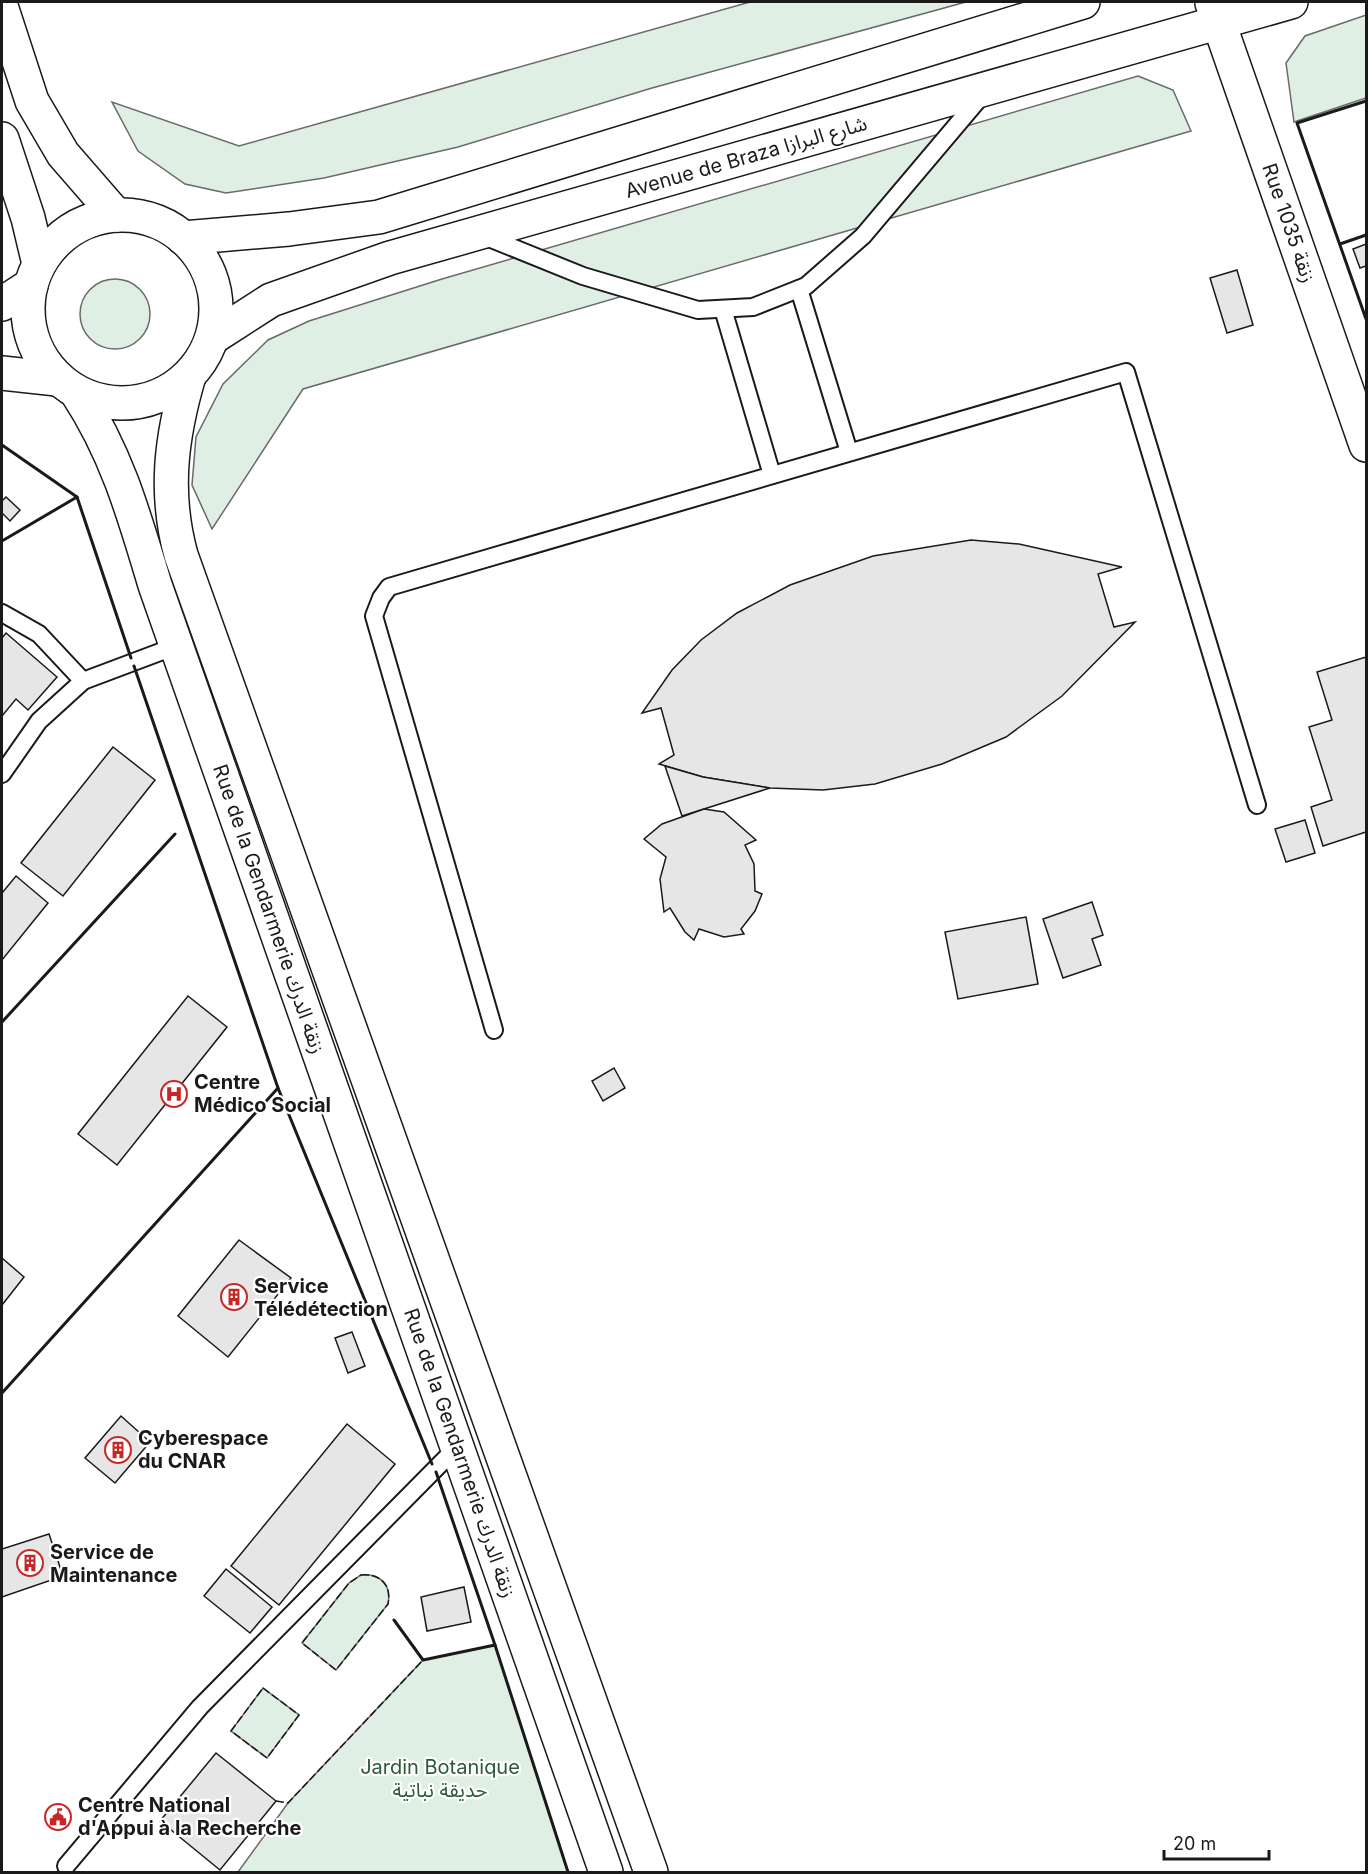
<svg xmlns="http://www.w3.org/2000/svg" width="1368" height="1874" font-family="Inter,'Noto Sans Arabic',sans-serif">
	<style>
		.green { fill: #e0efe3; stroke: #6a6a6a; stroke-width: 1.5 }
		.building { fill: #e6e6e6; stroke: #1a1a1a; stroke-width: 1.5 }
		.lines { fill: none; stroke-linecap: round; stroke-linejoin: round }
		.service-casing { stroke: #1a1a1a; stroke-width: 20 }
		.secondary-casing { stroke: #1a1a1a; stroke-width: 36 }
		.primary-casing { stroke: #1a1a1a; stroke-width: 36 }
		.service { stroke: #fff; stroke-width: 16 }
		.secondary { stroke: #fff; stroke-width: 33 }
		.primary { stroke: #fff; stroke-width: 33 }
		.fence { stroke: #1a1a1a; stroke-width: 1.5; stroke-dasharray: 8 3; stroke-linecap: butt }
		.wall { stroke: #1a1a1a; stroke-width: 3 }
		.labels { text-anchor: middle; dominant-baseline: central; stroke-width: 4.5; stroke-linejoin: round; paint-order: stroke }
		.street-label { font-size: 20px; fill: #1a1a1a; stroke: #fff }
		.poi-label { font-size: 20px; font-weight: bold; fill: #1a1a1a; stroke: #fff; text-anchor: start }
		.park-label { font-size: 20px; fill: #2b5a34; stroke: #fff }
	</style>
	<rect width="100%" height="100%" fill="#fff"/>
	<!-- green -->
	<g class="green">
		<path d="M 750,2 L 966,2 L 652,88 L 458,147 L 324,178 L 226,193 L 185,184 L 138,151 L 112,102 L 239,146 Z"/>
		<path d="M 1366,15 L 1366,98 L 1294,122 L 1286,63 L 1305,36 Z"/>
		<path d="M 1138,76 L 1173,90 L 1191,131 L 303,389 L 212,529 L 192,485 L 196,437 L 223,384 L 268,340 L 309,321 L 442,279 Z"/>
		<circle cx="115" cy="314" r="35"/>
		<path d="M 361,1575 C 380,1573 392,1585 388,1604 L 336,1670 L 302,1643 L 349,1583 Z"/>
		<path d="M 495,1645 L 568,1872 L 238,1872 L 288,1803 L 423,1660 Z"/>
		<path d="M 263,1688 L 299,1715 L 267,1758 L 231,1731 Z"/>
	</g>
	<!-- building -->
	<g class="building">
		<path d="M 1366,244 L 1366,266 L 1360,268 L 1353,249 Z"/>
		<path d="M 1237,270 L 1253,325 L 1227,333 L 1210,278 Z"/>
		<path d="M 6,497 L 20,510 L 10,521 L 2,513 L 2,501 Z"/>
		<path d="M 971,540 L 1019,544 L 1122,567 L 1098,574 L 1114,627 L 1135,622 L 1062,696 L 1006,737 L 942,764 L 875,784 L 823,790 L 770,788 L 703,777 L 659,764 L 674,755 L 661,708 L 642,713 L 672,670 L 701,640 L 737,613 L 790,585 L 873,556 Z"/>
		<path d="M 6,633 L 57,677 L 28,710 L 16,699 L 2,716 L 2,638 Z"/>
		<path d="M 1366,657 L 1366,832 L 1323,846 L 1311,807 L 1332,800 L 1309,727 L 1332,720 L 1317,672 Z"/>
		<path d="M 113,747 L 155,780 L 63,896 L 21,863 Z"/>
		<path d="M 665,766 L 703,777 L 770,788 L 682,816 Z"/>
		<path d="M 704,809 L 724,812 L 756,840 L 745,845 L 754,864 L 755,891 L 762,894 L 755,911 L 741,929 L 744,934 L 724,937 L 699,929 L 694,940 L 685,932 L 670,908 L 664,912 L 660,879 L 666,857 L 644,839 L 662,824 Z"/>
		<path d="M 1305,820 L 1315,853 L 1286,862 L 1275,829 Z"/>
		<path d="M 16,876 L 48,903 L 2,960 L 2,893 Z"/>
		<path d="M 1092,902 L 1103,935 L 1092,939 L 1101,965 L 1063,978 L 1043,919 Z"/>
		<path d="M 1026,917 L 1038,984 L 958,999 L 945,932 Z"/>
		<path d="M 188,996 L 227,1027 L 117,1165 L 78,1134 Z"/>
		<path d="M 614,1068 L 625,1088 L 603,1101 L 592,1081 Z"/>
		<path d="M 239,1240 L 291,1278 L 228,1357 L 178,1316 Z"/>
		<path d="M 2,1258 L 24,1277 L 2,1305 Z"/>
		<path d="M 352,1332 L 365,1366 L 348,1373 L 335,1338 Z"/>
		<path d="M 121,1416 L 150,1442 L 115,1483 L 85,1458 Z"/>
		<path d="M 347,1424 L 395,1464 L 279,1605 L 231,1566 Z"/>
		<path d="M 49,1534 L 63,1576 L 2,1597 L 2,1549 Z"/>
		<path d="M 226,1569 L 272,1607 L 250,1633 L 204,1596 Z"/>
		<path d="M 464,1587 L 471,1622 L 427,1631 L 421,1597 Z"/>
		<path d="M 216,1753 L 276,1801 L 220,1870 L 160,1821 Z"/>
	</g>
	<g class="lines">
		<defs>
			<g id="service">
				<path d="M 484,236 L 583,276 L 698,310 L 753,307 L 806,286 L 863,236 L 983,94"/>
				<path d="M 799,289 L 849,452"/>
				<path d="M 723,309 L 772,475"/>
				<path d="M 2,613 L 39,634 L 83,681"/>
				<path d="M 2,774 L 39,721 L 83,681 L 176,646"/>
				<path d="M 494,1030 L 374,616 L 381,598 L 389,587 L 1126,372 L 1257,805"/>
				<path d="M 66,1866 L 200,1707 L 458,1446"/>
			</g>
			<g id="secondary">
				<path d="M 1212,3 L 1366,445"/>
				<path d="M 183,238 L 289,229 L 379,217 L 1083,2"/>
				<path d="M 2,304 L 31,285"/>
				<path d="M 212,338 L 271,300 L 390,258 L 1291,2"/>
				<path d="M 2,373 L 57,379"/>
			</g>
			<g id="primary">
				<path d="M 2,9 L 32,101 L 63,154 L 116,215"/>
				<path d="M 2,139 L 28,218 L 39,264"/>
				<circle cx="122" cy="309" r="94"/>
				<path d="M 189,376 C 171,437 164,493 181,555 L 651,1872"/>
				<path d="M 77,393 C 117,454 134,515 155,585 L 606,1872"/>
			</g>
		</defs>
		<!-- service casing -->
		<use href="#service" class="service-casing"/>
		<!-- secondary casing -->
		<use href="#secondary" class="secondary-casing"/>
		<!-- primary casing -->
		<use href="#primary" class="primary-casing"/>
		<!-- service -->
		<use href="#service" class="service"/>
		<!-- secondary -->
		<use href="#secondary" class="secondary"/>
		<!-- primary -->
		<use href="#primary" class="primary"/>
		<!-- fence -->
		<g class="fence">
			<path d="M 361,1575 C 380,1573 392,1585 388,1604 L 336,1670 L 302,1643 L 349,1583 Z"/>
			<path d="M 263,1688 L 299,1715 L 267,1758 L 231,1731 Z"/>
			<path d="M 276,1801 L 288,1803 L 423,1660"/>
		</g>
		<!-- wall -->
		<g class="wall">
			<path d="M 1366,101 L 1297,123 L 1366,319"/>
			<path d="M 1340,244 L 1366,235"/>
			<path d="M 2,445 L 77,497 L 131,658"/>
			<path d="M 2,541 L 77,497"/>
			<path d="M 134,666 L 278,1088 L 432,1464"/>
			<path d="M 2,1022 L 175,834"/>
			<path d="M 2,1393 L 278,1088"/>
			<path d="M 436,1472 L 495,1645"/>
			<path d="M 394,1620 L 423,1660 L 495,1645 L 568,1872"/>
		</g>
	</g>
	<!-- icons -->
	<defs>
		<symbol id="hospital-ring" viewBox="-11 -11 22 22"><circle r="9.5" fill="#fff" stroke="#c62828" stroke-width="1.5"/><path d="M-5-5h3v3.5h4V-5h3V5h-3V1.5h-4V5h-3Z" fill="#c62828"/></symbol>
		<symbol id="building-ring" viewBox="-11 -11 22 22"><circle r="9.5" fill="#fff" stroke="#c62828" stroke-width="1.5"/><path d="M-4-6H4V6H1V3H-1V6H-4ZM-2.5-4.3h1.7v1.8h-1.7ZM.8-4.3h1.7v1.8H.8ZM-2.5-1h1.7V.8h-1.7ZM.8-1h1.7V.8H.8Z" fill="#c62828"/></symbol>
		<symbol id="civic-ring" viewBox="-11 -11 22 22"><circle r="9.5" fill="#fff" stroke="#c62828" stroke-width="1.5"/><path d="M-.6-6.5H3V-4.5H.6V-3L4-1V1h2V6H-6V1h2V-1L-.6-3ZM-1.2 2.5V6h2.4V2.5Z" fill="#c62828"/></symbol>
	</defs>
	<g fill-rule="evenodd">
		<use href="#hospital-ring" x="159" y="1079" width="30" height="30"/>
		<use href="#building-ring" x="219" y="1282" width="30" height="30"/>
		<use href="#building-ring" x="103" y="1435" width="30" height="30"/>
		<use href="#building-ring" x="15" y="1548" width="30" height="30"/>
		<use href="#civic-ring" x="43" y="1802" width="30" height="30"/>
	</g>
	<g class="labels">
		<!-- street labels -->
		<g class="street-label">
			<text transform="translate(746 157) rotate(-16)">Avenue de Braza شارع البرازا</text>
			<text transform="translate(1289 223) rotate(71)">Rue 1035 زنقة</text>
			<text transform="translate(269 909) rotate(71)">Rue de la Gendarmerie زنقة الدرك</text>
			<text transform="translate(460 1453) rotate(71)">Rue de la Gendarmerie زنقة الدرك</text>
		</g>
		<!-- poi labels -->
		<g class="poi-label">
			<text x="194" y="1082">Centre<tspan x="194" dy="23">Médico Social</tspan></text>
			<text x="254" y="1286">Service<tspan x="254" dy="23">Télédétection</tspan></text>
			<text x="138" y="1438">Cyberespace<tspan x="138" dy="23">du CNAR</tspan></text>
			<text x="50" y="1552">Service de<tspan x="50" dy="23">Maintenance</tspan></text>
			<text x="78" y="1805">Centre National<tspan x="78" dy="23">d'Appui à la Recherche</tspan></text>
		</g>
		<!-- park labels -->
		<g class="park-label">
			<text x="440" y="1767">Jardin Botanique<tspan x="440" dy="23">حديقة نباتية</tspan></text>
		</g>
	</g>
	<!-- border -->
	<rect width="1368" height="1874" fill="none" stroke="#1a1a1a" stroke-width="6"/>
	<!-- scale -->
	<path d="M1164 1850v9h105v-9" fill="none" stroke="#1a1a1a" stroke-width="3"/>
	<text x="1173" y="1850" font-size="18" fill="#1a1a1a" stroke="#ffffff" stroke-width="4.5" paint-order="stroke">20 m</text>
</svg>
